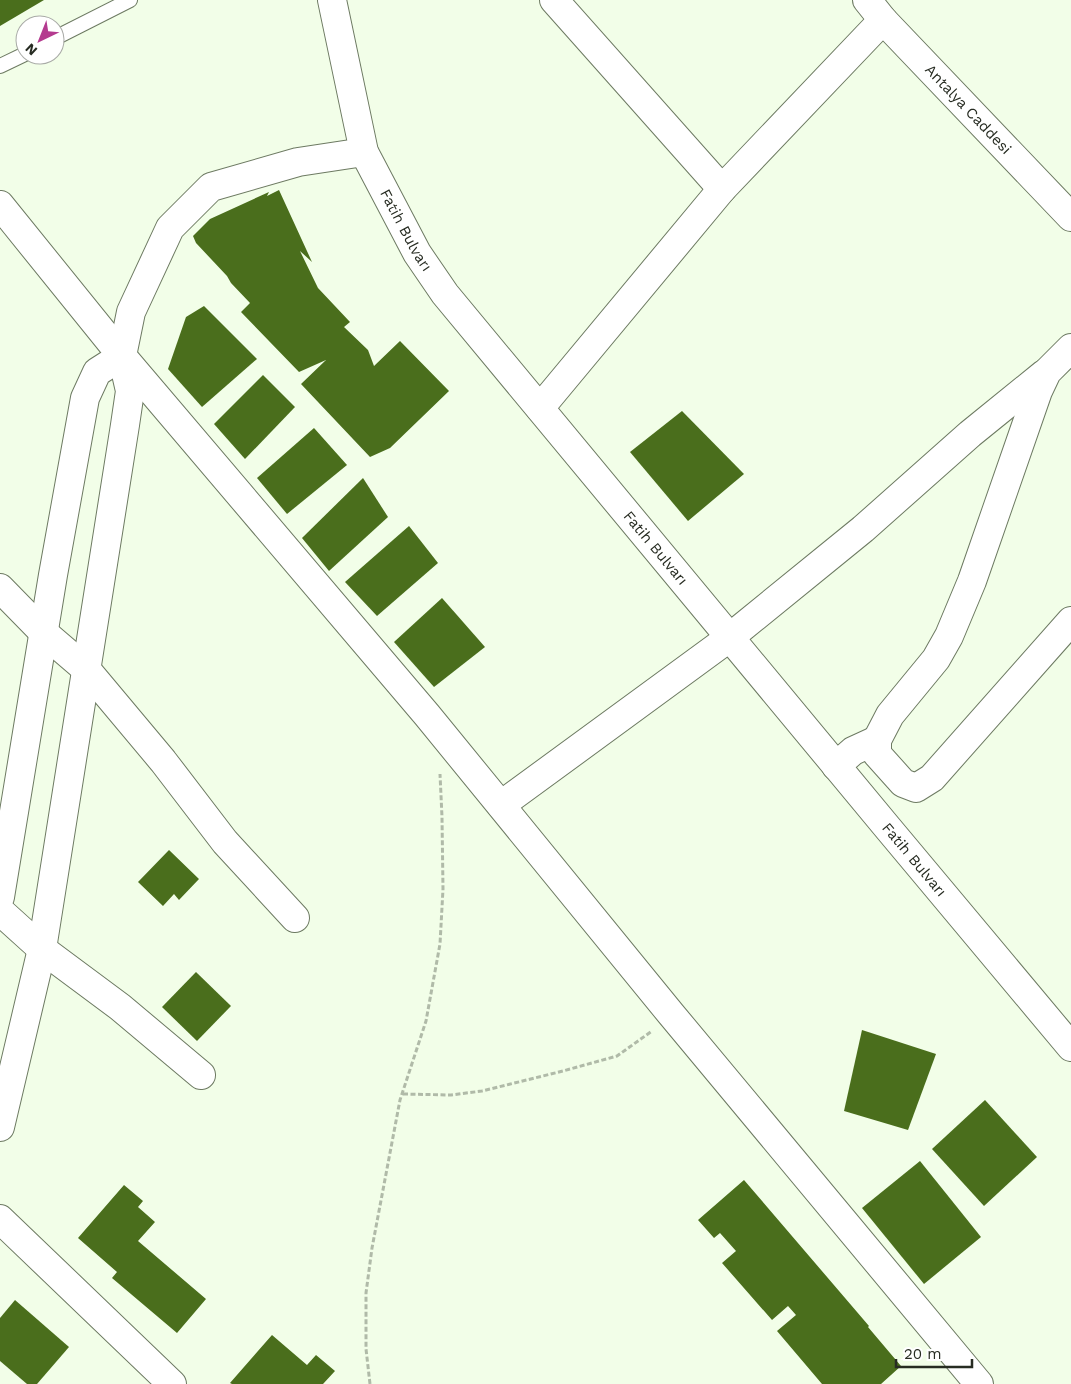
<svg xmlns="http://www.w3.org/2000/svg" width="1071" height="1384" font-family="'Work Sans',sans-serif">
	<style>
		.building { fill: #4a6e1c }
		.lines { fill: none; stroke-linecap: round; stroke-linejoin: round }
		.service-casing { stroke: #6d7a62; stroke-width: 16 }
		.minor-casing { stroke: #6d7a62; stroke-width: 30 }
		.tertiary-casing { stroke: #6d7a62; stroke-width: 30 }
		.secondary-casing { stroke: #6d7a62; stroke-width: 30 }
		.path { stroke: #b0baa8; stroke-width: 3; stroke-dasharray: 5 2.5; stroke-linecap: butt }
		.service { stroke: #fff; stroke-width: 14 }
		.minor { stroke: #fff; stroke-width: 28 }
		.tertiary { stroke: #fff; stroke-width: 28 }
		.secondary { stroke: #fff; stroke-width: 28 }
		.labels { text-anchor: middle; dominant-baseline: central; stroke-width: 5; stroke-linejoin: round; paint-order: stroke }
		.street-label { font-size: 15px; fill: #272c22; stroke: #fff }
	</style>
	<rect width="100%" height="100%" fill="#f2fee8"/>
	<!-- building -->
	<g class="building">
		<path d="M 0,0 L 44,0 L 0,26 Z"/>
		<path d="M 279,190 L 312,262 L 300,251 L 318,288 L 350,322 L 344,327 L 368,350 L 374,366 L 400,341 L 449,391 L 390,448 L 370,457 L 301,384 L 326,360 L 299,372 L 241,312 L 250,303 L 231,283 L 227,276 L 196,243 L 193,236 L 210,219 L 269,192 L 267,196 Z"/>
		<path d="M 204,306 L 257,359 L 202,407 L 168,369 L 186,317 Z"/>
		<path d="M 263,375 L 295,407 L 245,459 L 214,424 Z"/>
		<path d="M 682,411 L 744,474 L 688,521 L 630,452 Z"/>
		<path d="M 314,428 L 347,465 L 287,514 L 257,478 Z"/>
		<path d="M 363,478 L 388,517 L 329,571 L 302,538 Z"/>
		<path d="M 409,526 L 438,563 L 377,616 L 345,582 Z"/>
		<path d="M 442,598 L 485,647 L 434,687 L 394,642 Z"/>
		<path d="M 169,850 L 199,879 L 179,900 L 174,894 L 163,906 L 138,882 Z"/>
		<path d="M 196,972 L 231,1006 L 197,1041 L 162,1007 Z"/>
		<path d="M 862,1030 L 936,1054 L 908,1130 L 844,1111 Z"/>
		<path d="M 985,1100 L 1037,1157 L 984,1206 L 932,1149 Z"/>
		<path d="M 920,1161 L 981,1237 L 924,1284 L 862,1208 Z"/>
		<path d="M 744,1180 L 869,1326 L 868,1327 L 901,1366 L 881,1384 L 822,1384 L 777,1331 L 796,1315 L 788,1306 L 772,1320 L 722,1263 L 736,1251 L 720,1233 L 714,1238 L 698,1220 Z"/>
		<path d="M 124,1185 L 143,1201 L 138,1207 L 155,1222 L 138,1241 L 206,1299 L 177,1333 L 112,1278 L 117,1272 L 78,1238 Z"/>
		<path d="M 15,1300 L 69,1347 L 37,1384 L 27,1384 L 0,1361 L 0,1318 Z"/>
		<path d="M 272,1335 L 307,1365 L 316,1355 L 335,1371 L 323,1384 L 232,1384 L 230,1383 Z"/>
	</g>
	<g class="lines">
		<defs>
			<g id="service">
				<path d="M 55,38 L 130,0"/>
				<path d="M 0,66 L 25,54"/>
			</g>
			<g id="minor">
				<path d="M 554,0 L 722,189 L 883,20"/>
				<path d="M 0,205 L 122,356 L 427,715 L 671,1014 L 979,1384"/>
				<path d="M 1071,348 L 1047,372 L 1038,391 L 972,581 L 949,636 L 936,659 L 890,715 L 877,740 L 877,754 L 903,783 L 916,788 L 932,778 L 1071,621"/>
				<path d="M 540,408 L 722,189"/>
				<path d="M 0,588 L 44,633 L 86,669 L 163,761 L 225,842 L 295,918"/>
				<path d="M 836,766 L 853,751 L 877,740"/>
				<path d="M 501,805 L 729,638 L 863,529 L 970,434 L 1044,374"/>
				<path d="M 0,911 L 42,949 L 120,1007 L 201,1075"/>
				<path d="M 0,1219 L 172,1384"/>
			</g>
			<g id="tertiary">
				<path d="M 0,897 L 53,575 L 85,398 L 97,372 L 122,356"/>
				<path d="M 0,1127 L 42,949 L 125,425 L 130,391 L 122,356 L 131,312 L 170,228 L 211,187 L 298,162 L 364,152"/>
			</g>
			<g id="secondary">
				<path id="s1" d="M 332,0 L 364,152 L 417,253 L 445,294 L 887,827 L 1071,1047"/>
				<path id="s2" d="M 867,0 L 883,20 L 1071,217"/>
			</g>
		</defs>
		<!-- service casing -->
		<use href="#service" class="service-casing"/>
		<!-- minor casing -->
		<use href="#minor" class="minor-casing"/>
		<!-- tertiary casing -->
		<use href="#tertiary" class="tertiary-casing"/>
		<!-- secondary casing -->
		<use href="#secondary" class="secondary-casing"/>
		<!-- path -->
		<g class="path">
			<path d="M 403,1094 L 451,1095 L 482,1091 L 563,1071 L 617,1056 L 652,1031"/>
			<path d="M 370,1384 L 366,1349 L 366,1293 L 372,1248 L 400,1100 L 426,1021 L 440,944 L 443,889 L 442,817 L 440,774"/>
		</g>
		<!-- service -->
		<use href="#service" class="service"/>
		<!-- minor -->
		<use href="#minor" class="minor"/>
		<!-- tertiary -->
		<use href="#tertiary" class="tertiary"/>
		<!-- secondary -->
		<use href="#secondary" class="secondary"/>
	</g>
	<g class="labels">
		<!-- street labels -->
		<g class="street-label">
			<text stroke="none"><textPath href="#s2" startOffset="149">Antalya Caddesi</textPath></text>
			<text stroke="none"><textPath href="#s1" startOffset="244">Fatih Bulvarı</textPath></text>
			<text stroke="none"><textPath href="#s1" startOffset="649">Fatih Bulvarı</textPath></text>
			<text stroke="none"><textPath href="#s1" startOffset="1054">Fatih Bulvarı</textPath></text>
		</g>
	</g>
	<!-- north arrow -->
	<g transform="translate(40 40) rotate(223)"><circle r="24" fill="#ffffff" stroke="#a9aba7"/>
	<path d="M0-4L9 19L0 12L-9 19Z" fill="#b43b8f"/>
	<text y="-8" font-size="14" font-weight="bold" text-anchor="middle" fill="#272c22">N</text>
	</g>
	<!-- scale -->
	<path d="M896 1359v8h76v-8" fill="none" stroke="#272c22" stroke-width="2.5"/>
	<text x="904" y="1359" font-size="15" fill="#272c22" stroke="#ffffff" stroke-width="4" paint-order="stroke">20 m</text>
</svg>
